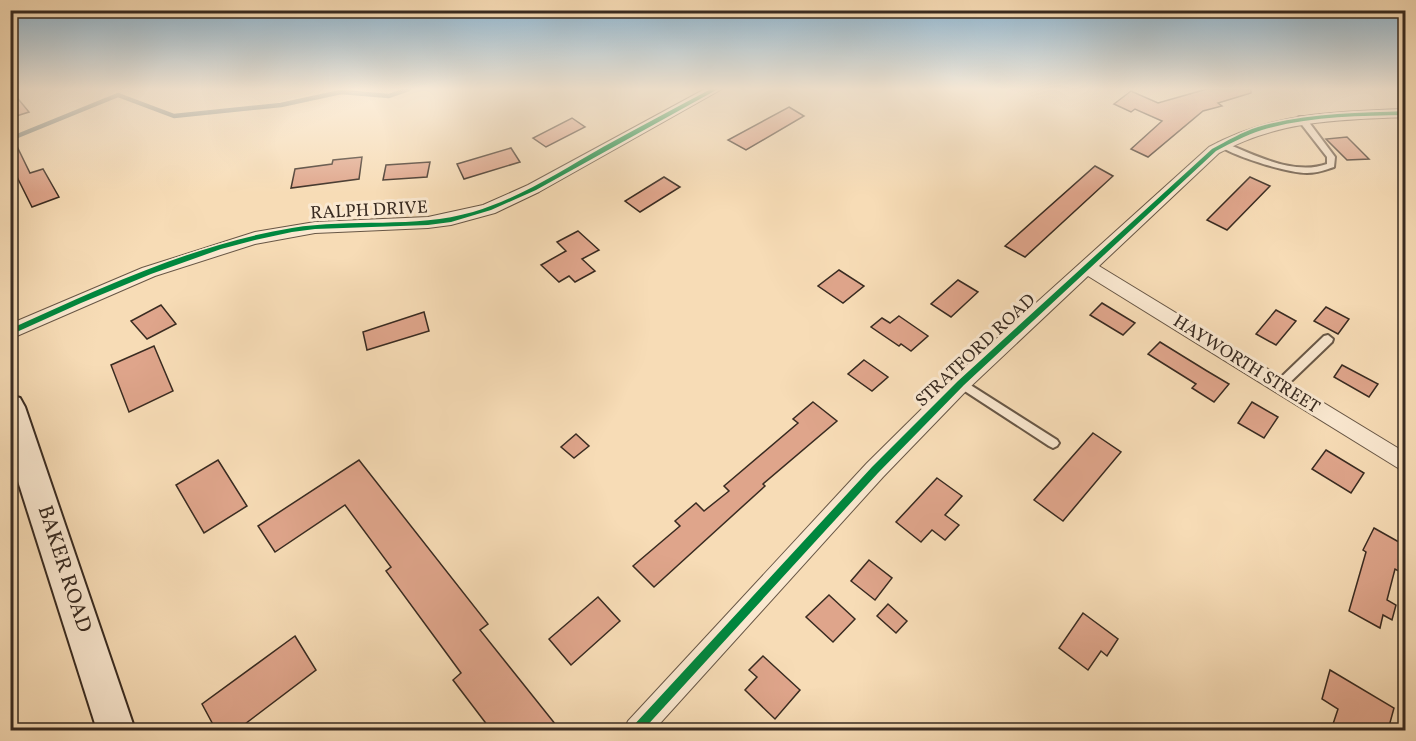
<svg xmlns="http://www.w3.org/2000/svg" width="1416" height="741" font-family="Vollkorn,serif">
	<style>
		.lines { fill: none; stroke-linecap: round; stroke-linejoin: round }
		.stream { stroke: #76817b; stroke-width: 4.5 }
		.building { fill: #dfa58b; stroke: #392b21; stroke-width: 1.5 }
		.lane-casing { stroke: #685746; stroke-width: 4 }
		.street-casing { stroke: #685746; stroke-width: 2 }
		.secondary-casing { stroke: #392b21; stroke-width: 4 }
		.lane { fill: #fae8d0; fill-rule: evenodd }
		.street { fill: #fae8d0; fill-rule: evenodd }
		.secondary { fill: #fae8d0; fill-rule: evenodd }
		.cycleway-casing { stroke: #fae8d0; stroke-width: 3 }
		.cycleway { fill: #00873e; fill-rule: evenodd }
		.labels { text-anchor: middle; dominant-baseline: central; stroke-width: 6; stroke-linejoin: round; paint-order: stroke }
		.street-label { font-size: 18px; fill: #392b21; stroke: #fae8d0 }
		.near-street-label { font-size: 21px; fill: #392b21; stroke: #fae8d0 }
	</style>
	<rect width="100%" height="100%" fill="#f7dcb6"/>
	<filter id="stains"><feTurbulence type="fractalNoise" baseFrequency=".00333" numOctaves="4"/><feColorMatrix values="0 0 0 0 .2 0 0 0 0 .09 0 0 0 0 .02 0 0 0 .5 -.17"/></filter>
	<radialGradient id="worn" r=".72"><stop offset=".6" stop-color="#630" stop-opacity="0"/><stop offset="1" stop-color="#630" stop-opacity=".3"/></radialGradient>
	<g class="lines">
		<!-- stream -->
		<path class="stream" d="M 10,139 L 118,95 L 174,116 L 281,105 L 341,92 L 389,96 L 409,89"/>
	</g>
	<!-- building -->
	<g class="building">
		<path d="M 10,89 L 29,112 L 10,118 Z"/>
		<path d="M 1207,89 L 1251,89 L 1251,93 L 1218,103 L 1222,106 L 1203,111 L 1148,157 L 1131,149 L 1162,121 L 1135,109 L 1131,112 L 1114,104 L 1131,91 L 1158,103 Z"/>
		<path d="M 789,107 L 804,116 L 746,150 L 728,140 Z"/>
		<path d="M 572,118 L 585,127 L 546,147 L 533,138 Z"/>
		<path d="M 10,132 L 30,173 L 43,169 L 59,197 L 32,207 L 15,173 L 10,175 Z"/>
		<path d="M 1347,137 L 1369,159 L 1347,160 L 1326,139 Z"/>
		<path d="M 511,148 L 520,162 L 464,179 L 457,164 Z"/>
		<path d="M 362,157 L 359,179 L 291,188 L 295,169 L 332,164 L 333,160 Z"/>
		<path d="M 430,162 L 427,177 L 383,180 L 386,165 Z"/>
		<path d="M 1095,166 L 1113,176 L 1025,257 L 1005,246 Z"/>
		<path d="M 664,177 L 680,187 L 640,212 L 625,201 Z"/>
		<path d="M 1250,177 L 1270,186 L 1227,230 L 1207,220 Z"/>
		<path d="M 578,231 L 599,250 L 582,259 L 595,271 L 575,282 L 569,276 L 559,282 L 541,265 L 566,251 L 557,242 Z"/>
		<path d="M 839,270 L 864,286 L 843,303 L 818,286 Z"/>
		<path d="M 958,280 L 978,292 L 951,317 L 931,304 Z"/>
		<path d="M 1102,303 L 1135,323 L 1123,335 L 1090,315 Z"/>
		<path d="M 161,305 L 176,324 L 147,339 L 131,321 Z"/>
		<path d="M 1326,307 L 1349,319 L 1338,334 L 1314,321 Z"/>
		<path d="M 1276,310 L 1296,321 L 1276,345 L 1256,334 Z"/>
		<path d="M 424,312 L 429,331 L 367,350 L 363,332 Z"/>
		<path d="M 899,316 L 928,336 L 911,351 L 901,344 L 899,346 L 871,327 L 882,318 L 890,323 Z"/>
		<path d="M 1160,342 L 1207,371 L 1229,384 L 1214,402 L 1192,388 L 1196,384 L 1148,354 Z"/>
		<path d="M 154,346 L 173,391 L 129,412 L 111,365 Z"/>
		<path d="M 864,360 L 888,377 L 872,391 L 848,374 Z"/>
		<path d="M 1342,365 L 1378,384 L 1369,397 L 1334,377 Z"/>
		<path d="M 813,402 L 837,421 L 763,484 L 765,486 L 654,587 L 633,566 L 680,526 L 675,521 L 696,503 L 704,511 L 729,491 L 724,486 L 798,423 L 793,419 Z"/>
		<path d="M 1252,402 L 1278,417 L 1264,438 L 1238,423 Z"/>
		<path d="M 1093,433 L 1121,452 L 1063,521 L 1034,500 Z"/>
		<path d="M 576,434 L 589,446 L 574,458 L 561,447 Z"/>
		<path d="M 1326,450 L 1364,473 L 1351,493 L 1312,469 Z"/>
		<path d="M 218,460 L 247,506 L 204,533 L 176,485 Z"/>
		<path d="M 359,460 L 488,624 L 480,630 L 560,730 L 491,730 L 453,680 L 461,673 L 386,571 L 391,567 L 345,505 L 275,552 L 258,526 Z"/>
		<path d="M 937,478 L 962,496 L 945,515 L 959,525 L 945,540 L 932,530 L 921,542 L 896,522 Z"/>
		<path d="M 1374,528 L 1406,546 L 1406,575 L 1395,569 L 1387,600 L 1396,605 L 1392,620 L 1383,615 L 1380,628 L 1349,611 L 1366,552 L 1363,550 Z"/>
		<path d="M 869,560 L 892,578 L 875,600 L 851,581 Z"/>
		<path d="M 829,595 L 855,619 L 833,642 L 806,617 Z"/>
		<path d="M 598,597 L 620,621 L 571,665 L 549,639 Z"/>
		<path d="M 888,604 L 907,621 L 896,633 L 877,616 Z"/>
		<path d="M 1083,613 L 1118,639 L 1107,656 L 1101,651 L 1088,670 L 1059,648 Z"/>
		<path d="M 295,636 L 316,670 L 237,730 L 216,730 L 202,704 Z"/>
		<path d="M 763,656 L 800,690 L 775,719 L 745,690 L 757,677 L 749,670 Z"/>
		<path d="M 1330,670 L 1394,708 L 1388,730 L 1331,730 L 1338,709 L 1322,699 Z"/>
	</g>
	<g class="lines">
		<defs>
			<g id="lane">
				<path d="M 1299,117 L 1305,117 L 1335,157 L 1334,167 C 1325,170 1317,173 1307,173 C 1287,173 1233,156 1218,145 L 1219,143 L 1225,143 C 1255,155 1294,176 1327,164 L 1327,157 L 1299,121 Z"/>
				<path d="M 1328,335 L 1333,339 L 1332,342 L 1283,389 L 1275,389 L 1274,386 L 1275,383 L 1324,336 Z"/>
				<path d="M 961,379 L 1057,440 L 1059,443 L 1057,446 L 1053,448 L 1049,446 L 957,386 L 956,383 L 957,380 Z"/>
			</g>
			<g id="street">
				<path d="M 705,89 L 722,89 L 539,192 L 495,213 L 451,225 L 428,228 L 315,233 L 255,244 L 155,276 L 10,339 L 10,324 L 142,268 L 255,232 L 315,222 L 428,217 L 483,205 L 528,185 Z"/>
				<path d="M 1406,109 L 1406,117 C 1338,120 1280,120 1219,153 L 1099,266 L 1406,453 L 1406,473 L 1088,276 L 968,389 L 883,477 L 654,730 L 624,730 L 628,721 L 867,463 L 954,377 L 1209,147 C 1271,113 1336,111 1406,109 Z"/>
			</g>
			<path id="secondary" d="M 10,395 L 20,398 L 25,407 L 135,730 L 97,730 L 10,456 Z"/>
		</defs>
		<!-- lane casing -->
		<use href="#lane" class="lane-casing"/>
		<!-- street casing -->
		<use href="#street" class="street-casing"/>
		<!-- secondary casing -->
		<use href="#secondary" class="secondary-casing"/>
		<!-- lane -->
		<use href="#lane" class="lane"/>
		<!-- street -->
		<use href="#street" class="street"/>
		<!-- secondary -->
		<use href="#secondary" class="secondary"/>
		<defs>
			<g id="cycleway">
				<path d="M 711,89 L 718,89 L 536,190 L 491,210 L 451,222 L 428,225 L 315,229 L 292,232 L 255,240 L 221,249 L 151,274 L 81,303 L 10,335 L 10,329 C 101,288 194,244 292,228 C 352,218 414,229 473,212 C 520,198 561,171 603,147 C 639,127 675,108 711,89 Z"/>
				<path d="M 1406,111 L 1406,115 C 1358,116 1309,116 1262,130 C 1246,135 1231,143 1216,151 L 964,385 L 878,473 L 643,730 L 632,730 L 633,726 L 872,467 L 958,381 L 1212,149 C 1227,141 1242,132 1258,127 C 1306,113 1356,113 1406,111 Z"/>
			</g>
		</defs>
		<!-- cycleway casing -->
		<use href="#cycleway" class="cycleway-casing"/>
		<!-- cycleway -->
		<use href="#cycleway" class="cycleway"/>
	</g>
	<!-- sky -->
	<linearGradient id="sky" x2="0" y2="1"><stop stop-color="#8bb6d4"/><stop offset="0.46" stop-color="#fbefde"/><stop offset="1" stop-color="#fbefde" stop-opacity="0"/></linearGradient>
	<rect width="1416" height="193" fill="url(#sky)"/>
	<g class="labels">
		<!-- street labels -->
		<g class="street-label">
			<text transform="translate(369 211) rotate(-3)">RALPH DRIVE</text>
			<text transform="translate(976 351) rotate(-43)">STRATFORD ROAD</text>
			<text transform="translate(1246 365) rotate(32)">HAYWORTH STREET</text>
		</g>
		<!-- near-street labels -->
		<g class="near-street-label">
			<text transform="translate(64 569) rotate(72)">BAKER ROAD</text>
		</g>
	</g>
	<!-- margin -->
	<rect width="1416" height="741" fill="none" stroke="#f7dcb6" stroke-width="36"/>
	<rect x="12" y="12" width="1392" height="717" fill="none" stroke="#392b21" stroke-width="3"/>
	<rect x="18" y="18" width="1380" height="705" fill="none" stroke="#392b21" stroke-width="1.5"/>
	<rect width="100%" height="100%" filter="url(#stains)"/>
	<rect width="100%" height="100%" fill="url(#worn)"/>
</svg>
